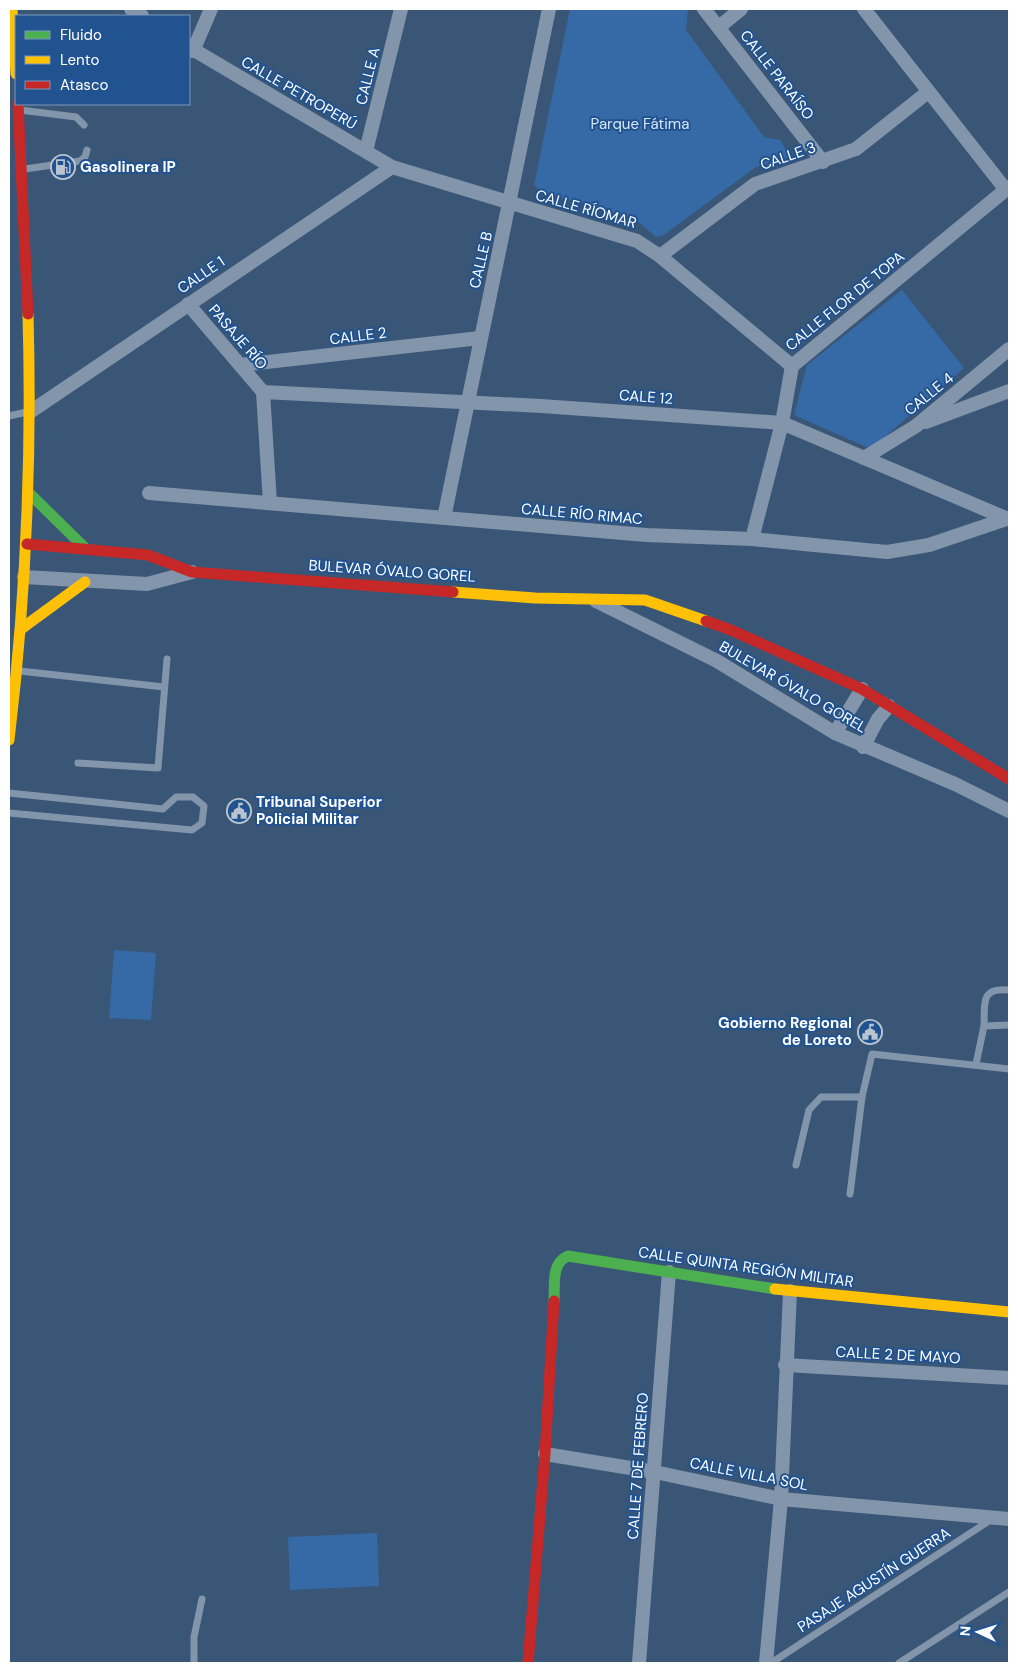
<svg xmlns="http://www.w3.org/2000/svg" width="1018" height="1672" font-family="'DM Sans',sans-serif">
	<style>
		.green { fill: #366aa6 }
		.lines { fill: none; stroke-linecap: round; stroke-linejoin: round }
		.lane { stroke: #8295aa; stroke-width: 7 }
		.street { stroke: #8295aa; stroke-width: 14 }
		.fast { stroke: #4caf50; stroke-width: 11 }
		.slow { stroke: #ffc107; stroke-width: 11 }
		.jam { stroke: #c62828; stroke-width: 11 }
		.labels { text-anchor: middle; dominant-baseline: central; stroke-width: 4; stroke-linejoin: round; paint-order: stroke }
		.street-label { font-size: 15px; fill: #fff; stroke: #215390 }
		.park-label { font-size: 15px; fill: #d7e7f9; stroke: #215390 }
		.poi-label { font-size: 15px; font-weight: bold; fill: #fff; stroke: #215390; text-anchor: start }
	</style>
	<rect width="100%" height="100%" fill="#3a5677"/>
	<!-- green -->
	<g class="green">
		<path d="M 570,9 L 688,9 L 686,30 L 764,137 L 780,140 L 790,157 L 756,167 L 662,236 L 656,237 L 635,219 L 543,192 L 534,185 Z"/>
		<path d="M 902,290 L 964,368 L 871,449 L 794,415 L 807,365 Z"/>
		<path d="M 114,950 L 156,953 L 151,1020 L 109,1018 Z"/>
		<path d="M 377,1533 L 379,1586 L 290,1590 L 288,1537 Z"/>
	</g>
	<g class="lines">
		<!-- lane -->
		<g class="lane">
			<path d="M 20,110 L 76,117 L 84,125"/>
			<path d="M 25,169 L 80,161 L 85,157 L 87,150"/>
			<path d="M 9,416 L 27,412"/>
			<path d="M 20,671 L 164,687"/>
			<path d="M 78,763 L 158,768 L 167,659"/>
			<path d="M 9,793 L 163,809 L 176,797 L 193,797 L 204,806 L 202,823 L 192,830 L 9,813"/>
			<path d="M 984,1026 C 985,1003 980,987 1009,990"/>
			<path d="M 976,1064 L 984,1026 L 1009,1025"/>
			<path d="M 796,1165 L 809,1110 L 821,1097 L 862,1097 L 872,1054 L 1009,1069"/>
			<path d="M 850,1194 L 862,1097"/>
			<path d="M 194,1663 L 194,1637 L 202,1599"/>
			<path d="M 771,1663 L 992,1519"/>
			<path d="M 899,1663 L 1009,1592"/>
		</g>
		<!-- street -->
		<g class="street">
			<path d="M 131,9 L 142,16"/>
			<path d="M 704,9 L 823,162"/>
			<path d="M 864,9 L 1006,190"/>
			<path d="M 719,27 L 741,9"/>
			<path d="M 189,47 L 392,167 L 637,241 L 660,256 L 792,366"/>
			<path d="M 193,51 L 211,9"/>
			<path d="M 366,151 L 401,9"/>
			<path d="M 660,256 L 755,184 L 856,149 L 928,92"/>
			<path d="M 188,304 L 263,392"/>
			<path d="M 240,365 L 480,338"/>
			<path d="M 263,392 L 541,406 L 782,423 L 1008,519"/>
			<path d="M 263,392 L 270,503"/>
			<path d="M 30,412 L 392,167"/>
			<path d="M 926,422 L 1009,391"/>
			<path d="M 864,458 L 916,426 L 1009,349"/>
			<path d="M 149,493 L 646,535 L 752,539 L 887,552 L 929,545 L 1009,518"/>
			<path d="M 444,518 L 549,9"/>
			<path d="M 752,539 L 782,423 L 792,366 L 1009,187"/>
			<path d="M 24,577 L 147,584 L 192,572"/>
			<path d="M 596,601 L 717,661 L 835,733 L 955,784 L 1009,811"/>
			<path d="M 835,733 L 862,689"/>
			<path d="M 863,747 L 878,719 L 889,706"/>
			<path d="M 785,1365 L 1009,1378"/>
			<path d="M 545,1454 L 655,1472 L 781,1499 L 1009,1519"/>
			<path d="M 639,1663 L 669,1272"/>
			<path d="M 766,1663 L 781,1499 L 790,1291"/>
		</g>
		<!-- fast -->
		<g class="fast">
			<path d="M 30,494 L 85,548"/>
			<path d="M 554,1301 C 555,1284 551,1263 568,1256 L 775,1289"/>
		</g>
		<!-- slow -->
		<g class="slow">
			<path d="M 12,9 L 16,74"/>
			<path d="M 453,592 L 535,598 L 645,600 L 706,621"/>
			<path d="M 21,629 L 85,582"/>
			<path d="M 9,740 C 26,598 32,457 28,314"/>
			<path d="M 775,1289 L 1009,1312"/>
		</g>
		<!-- jam -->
		<g class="jam">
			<path d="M 18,104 L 28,314"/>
			<path d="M 27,544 L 148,555 L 192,572 L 453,592"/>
			<path d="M 706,621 L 731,630 L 862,689 L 1009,779"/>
			<path d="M 528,1663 L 545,1454 L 554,1301"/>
		</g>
	</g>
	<!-- icons -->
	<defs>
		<symbol id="fuel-ring" viewBox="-11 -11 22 22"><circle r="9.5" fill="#215390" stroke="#bac4cf" stroke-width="1.5"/><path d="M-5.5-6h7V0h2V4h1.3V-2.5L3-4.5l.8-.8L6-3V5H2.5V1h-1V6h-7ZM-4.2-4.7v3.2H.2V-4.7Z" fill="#bac4cf"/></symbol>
		<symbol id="civic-ring" viewBox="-11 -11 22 22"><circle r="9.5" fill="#215390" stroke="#bac4cf" stroke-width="1.5"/><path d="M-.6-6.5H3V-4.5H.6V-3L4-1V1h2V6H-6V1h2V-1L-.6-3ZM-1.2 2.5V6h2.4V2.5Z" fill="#bac4cf"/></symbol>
	</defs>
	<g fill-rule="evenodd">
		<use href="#fuel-ring" x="49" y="153" width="28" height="28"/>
		<use href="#civic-ring" x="225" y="797" width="28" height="28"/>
		<use href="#civic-ring" x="856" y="1018" width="28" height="28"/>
	</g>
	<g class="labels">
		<!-- street labels -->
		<g class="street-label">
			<text transform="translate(777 75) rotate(52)">CALLE PARAÍSO</text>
			<text transform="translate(368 76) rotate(-76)">CALLE A</text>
			<text transform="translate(299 93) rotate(30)">CALLE PETROPERÚ</text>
			<text transform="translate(788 156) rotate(-19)">CALLE 3</text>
			<text transform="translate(586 209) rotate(16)">CALLE RÍOMAR</text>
			<text transform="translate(481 260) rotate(-77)">CALLE B</text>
			<text transform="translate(201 275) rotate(-34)">CALLE 1</text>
			<text transform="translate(845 301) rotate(-39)">CALLE FLOR DE TOPA</text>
			<text transform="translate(358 336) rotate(-7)">CALLE 2</text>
			<text transform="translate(238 337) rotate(49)">PASAJE RÍO</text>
			<text transform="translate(929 394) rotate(-39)">CALLE 4</text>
			<text transform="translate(646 397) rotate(4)">CALE 12</text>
			<text transform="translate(582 514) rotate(5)">CALLE RÍO RIMAC</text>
			<text transform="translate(392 571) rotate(4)">BULEVAR ÓVALO GOREL</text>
			<text transform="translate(793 687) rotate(30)">BULEVAR ÓVALO GOREL</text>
			<text transform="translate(746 1267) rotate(8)">CALLE QUINTA REGIÓN MILITAR</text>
			<text transform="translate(898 1355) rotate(3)">CALLE 2 DE MAYO</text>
			<text transform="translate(638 1466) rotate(-86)">CALLE 7 DE FEBRERO</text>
			<text transform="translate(749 1474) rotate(11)">CALLE VILLA SOL</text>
			<text transform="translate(874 1580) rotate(-33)">PASAJE AGUSTÍN GUERRA</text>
		</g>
		<!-- park labels -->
		<g class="park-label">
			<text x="640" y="124">Parque Fátima</text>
		</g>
		<!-- poi labels -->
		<g class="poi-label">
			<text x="80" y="167">Gasolinera IP</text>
			<text x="256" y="802">Tribunal Superior<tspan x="256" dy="17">Policial Militar</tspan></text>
			<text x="852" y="1023" text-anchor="end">Gobierno Regional<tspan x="852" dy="17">de Loreto</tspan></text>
		</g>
	</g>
	<!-- border -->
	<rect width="1018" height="1672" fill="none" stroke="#ffffff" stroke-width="20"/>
	<!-- legend -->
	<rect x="15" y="15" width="175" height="90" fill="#215390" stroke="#7a98bc"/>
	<rect x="25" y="31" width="25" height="8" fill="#4caf50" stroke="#7a98bc"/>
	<text x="60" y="40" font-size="15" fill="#ffffff">Fluido</text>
	<rect x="25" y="56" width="25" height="8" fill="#ffc107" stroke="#7a98bc"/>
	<text x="60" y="65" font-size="15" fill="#ffffff">Lento</text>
	<rect x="25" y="81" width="25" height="8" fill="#c62828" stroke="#7a98bc"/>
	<text x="60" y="90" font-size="15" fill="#ffffff">Atasco</text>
	<!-- north arrow -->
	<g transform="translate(978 1632) rotate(274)" stroke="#215390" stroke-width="4" paint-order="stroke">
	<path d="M0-4L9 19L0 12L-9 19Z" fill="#ffffff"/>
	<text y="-8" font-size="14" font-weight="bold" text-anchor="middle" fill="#ffffff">N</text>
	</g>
</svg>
